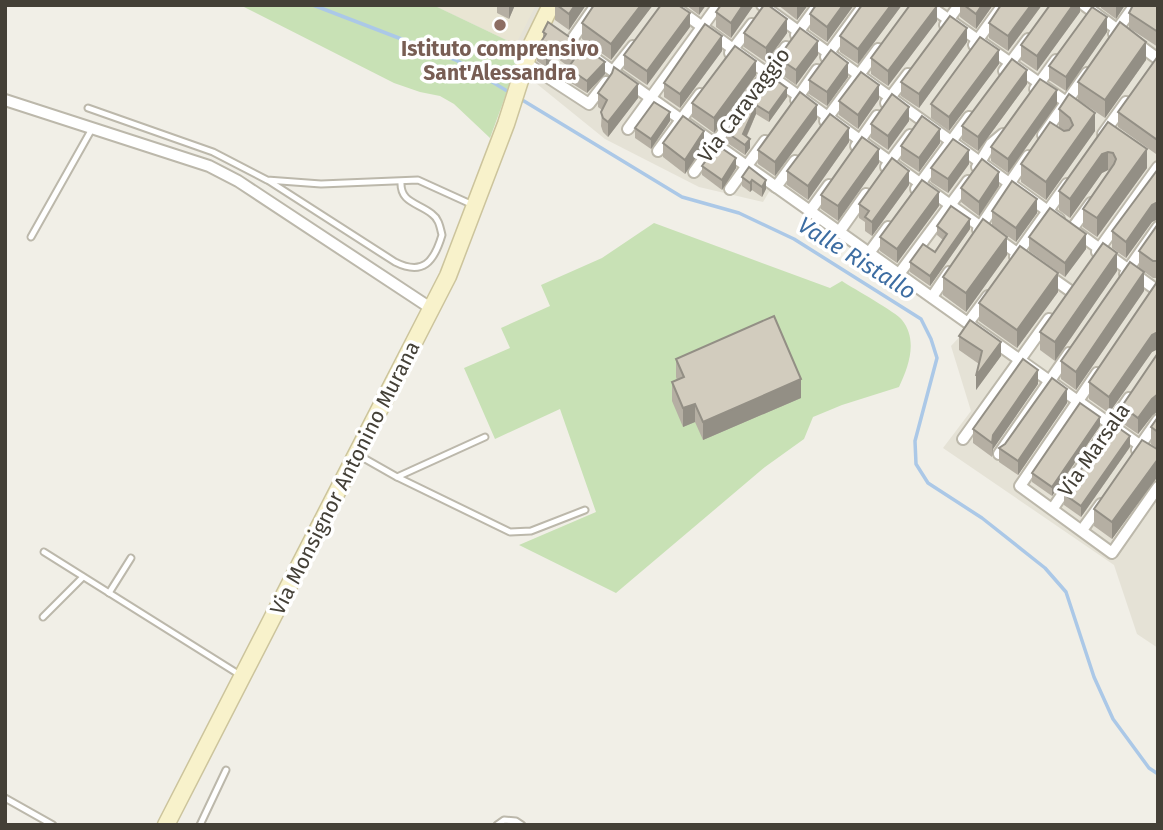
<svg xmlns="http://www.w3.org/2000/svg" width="1163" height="830" font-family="'Fira Sans',sans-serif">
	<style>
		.residential { fill: #e5e2d6 }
		.education { fill: #e9e5d3 }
		.green { fill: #c8e1b5 }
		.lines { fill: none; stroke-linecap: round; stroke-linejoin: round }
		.stream { stroke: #abc8e7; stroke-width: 3.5 }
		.lane-casing { stroke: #bcb8ab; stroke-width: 9 }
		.street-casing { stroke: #bcb8ab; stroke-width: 14 }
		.secondary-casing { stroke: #ccc49c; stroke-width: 19 }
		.lane { stroke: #fff; stroke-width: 5 }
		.street { stroke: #fff; stroke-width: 10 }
		.secondary { stroke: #f8f2cb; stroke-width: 16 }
		.wall { fill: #b5afa3 }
		.shaded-wall { fill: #938f85 }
		.building { fill: #d2ccbe; stroke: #938f85; stroke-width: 2 }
		.education-dot { fill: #8d6e63; stroke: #fff; stroke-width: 2.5 }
		.labels { text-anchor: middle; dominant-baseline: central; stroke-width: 7; stroke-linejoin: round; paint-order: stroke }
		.education-label { font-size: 21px; font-weight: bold; fill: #785e54; stroke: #fff }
		.street-label { font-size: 21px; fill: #444037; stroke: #fff }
		.water-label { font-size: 23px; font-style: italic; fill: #3d6da2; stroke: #fff }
	</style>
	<rect width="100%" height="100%" fill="#f1efe7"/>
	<!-- residential -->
	<path class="residential" d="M 433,5 L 1158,5 L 1158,648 L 1137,634 L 1114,565 L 943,448 L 971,411 L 951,346 L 966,330 L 781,195 L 769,192 L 763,202 L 699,187 L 605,139 L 516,67 L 521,47 Z"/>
	<!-- education -->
	<path class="education" d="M 433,5 L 536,5 L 516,44 Z"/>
	<!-- green -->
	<g class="green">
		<path d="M 240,5 L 433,5 L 521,47 L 516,67 L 490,138 L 454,104 L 440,96 L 420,92 L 394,83 Z"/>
		<path d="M 654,223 L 830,288 L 842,281 C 854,289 896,312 902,320 C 918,340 909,366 899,387 L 842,405 L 813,417 L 804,439 L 765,467 L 616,593 L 519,545 L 596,512 L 560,409 L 495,439 L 464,368 L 510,348 L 501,328 L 550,306 L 541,285 L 602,258 Z"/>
	</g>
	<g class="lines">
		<!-- stream -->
		<g class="stream">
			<path d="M 313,5 L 456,60 L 512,94"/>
			<path d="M 519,98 L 682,197 L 739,213 L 794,239 L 921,319 L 931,339 L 937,358 L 915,441 L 916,464 L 928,483 L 982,518 L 1045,568 L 1066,592 L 1094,677 L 1113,719 L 1149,768 L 1158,774"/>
		</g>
		<defs>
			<g id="lane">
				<path d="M 88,108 L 213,152 L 267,180 L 321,184 L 418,180 L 473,205"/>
				<path d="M 269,181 L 395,262 C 423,276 434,262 442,235 C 440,227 439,219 432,214 C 419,203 400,203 401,182"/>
				<path d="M 31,237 L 93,127"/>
				<path d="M 360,456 L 397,477 L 510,532 L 531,531 L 585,510"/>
				<path d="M 397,477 L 485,437"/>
				<path d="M 44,552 L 240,675"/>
				<path d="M 109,593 L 131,558"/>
				<path d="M 43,617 L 83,577"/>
				<path d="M 5,798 L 53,825"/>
				<path d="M 200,825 L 226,770"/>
				<path d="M 497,825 L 504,820 L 516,821 L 522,825"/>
			</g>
			<g id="street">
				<path d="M 672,5 L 1027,260"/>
				<path d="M 762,5 L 1059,219"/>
				<path d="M 928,5 L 1072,106"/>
				<path d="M 1084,5 L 1122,33"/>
				<path d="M 945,25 L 959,5"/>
				<path d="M 1114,34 L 1135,5"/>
				<path d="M 796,35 L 818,5"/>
				<path d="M 571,41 L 596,5"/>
				<path d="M 1135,42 L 1158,59"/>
				<path d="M 974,45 L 1003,5"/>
				<path d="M 730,53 L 752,24"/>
				<path d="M 593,57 L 1158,458"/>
				<path d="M 826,57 L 864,5"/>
				<path d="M 526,63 L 589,104 L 606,82"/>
				<path d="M 613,71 L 633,46"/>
				<path d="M 1004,71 L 1028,39"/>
				<path d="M 1035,89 L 1056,60"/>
				<path d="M 5,100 L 209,166 L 238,181 L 432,309"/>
				<path d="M 796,100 L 817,70"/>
				<path d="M 886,103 L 908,74"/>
				<path d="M 825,121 L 878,49"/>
				<path d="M 628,129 L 718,5"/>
				<path d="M 1103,134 L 1126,102"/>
				<path d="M 1043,135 L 1087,73"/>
				<path d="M 856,146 L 877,116"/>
				<path d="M 658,151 L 700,94"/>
				<path d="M 886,167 L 910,135"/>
				<path d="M 977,167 L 991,144 L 1003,134"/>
				<path d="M 694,172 L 786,47"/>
				<path d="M 776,187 L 795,161"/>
				<path d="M 730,189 L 765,141"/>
				<path d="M 916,189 L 969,117"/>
				<path d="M 810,211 L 829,185"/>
				<path d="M 1072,229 L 1091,203"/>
				<path d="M 978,230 L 1028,156"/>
				<path d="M 1075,231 L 1158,291"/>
				<path d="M 839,232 L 866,194"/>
				<path d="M 1097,252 L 1158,167"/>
				<path d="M 869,253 L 888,227"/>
				<path d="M 1015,257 L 1067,184"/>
				<path d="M 899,274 L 968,181"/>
				<path d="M 1125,274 L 1158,227"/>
				<path d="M 1049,276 L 1069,290"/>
				<path d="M 932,297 L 949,272"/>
				<path d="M 968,323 L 988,296"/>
				<path d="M 1097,373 L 1020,486 L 1112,553 L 1158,487"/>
				<path d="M 963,439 L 1049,319"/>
				<path d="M 1137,450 L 1158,420"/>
				<path d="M 999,454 L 1069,353"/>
				<path d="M 1053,508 L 1129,398"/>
				<path d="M 1082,530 L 1101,504"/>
			</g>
			<path id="secondary" d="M 166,825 L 448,276 L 506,124 L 531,46 L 551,5"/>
		</defs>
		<!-- lane casing -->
		<use href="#lane" class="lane-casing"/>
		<!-- street casing -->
		<use href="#street" class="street-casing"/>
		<!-- secondary casing -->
		<use href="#secondary" class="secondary-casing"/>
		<!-- lane -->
		<use href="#lane" class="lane"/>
		<!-- street -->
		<use href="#street" class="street"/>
		<!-- secondary -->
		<use href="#secondary" class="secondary"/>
	</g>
	<!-- wall -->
	<g class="wall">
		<path d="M 494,5 L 515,5 L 509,19 L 497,13 L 497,7 Z"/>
		<path d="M 555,5 L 586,5 L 569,30 L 555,20 Z"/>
		<path d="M 653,5 L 611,60 L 582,39 L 582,23 Z"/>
		<path d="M 686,5 L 706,5 L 699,15 Z"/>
		<path d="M 721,5 L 754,5 L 731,38 L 716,27 L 716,12 Z"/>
		<path d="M 778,5 L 808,5 L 797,20 Z"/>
		<path d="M 816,5 L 854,5 L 827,42 L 810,30 L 810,14 Z"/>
		<path d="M 862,5 L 902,5 L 858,64 L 840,52 L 840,36 Z"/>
		<path d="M 960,5 L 993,5 L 976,29 L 960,17 Z"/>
		<path d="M 1001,5 L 1042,5 L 1008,51 L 989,38 L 989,23 Z"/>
		<path d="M 1080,5 L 1080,12 L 1037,71 L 1021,60 L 1021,45 Z"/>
		<path d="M 1101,5 L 1125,5 L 1116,19 L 1101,8 Z"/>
		<path d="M 1158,5 L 1158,47 L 1129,28 L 1129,13 Z"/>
		<path d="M 937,21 L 888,86 L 871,74 L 871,58 Z"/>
		<path d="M 690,27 L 647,85 L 624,69 L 624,55 Z"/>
		<path d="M 543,32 L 605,74 L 587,93 L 568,81 L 569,67 L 554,56 L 546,67 L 537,61 L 537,48 L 543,39 Z"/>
		<path d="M 1107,32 L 1066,91 L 1049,80 L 1049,66 Z"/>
		<path d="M 744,33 L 787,33 L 766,62 L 744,47 Z"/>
		<path d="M 967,42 L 919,108 L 901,96 L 901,82 Z"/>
		<path d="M 722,51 L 680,108 L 664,97 L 664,83 Z"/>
		<path d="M 818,55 L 796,85 L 778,72 L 778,58 Z"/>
		<path d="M 1158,56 L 1156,154 L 1118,127 L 1118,112 Z"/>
		<path d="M 1146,60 L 1105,118 L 1078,100 L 1078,82 Z"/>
		<path d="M 999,64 L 949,131 L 931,118 L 931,104 Z"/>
		<path d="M 756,75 L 714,133 L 692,117 L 692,103 Z"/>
		<path d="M 769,75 L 787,97 L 769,122 L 756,114 L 747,136 L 750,148 L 745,155 L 726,142 L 726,132 Z"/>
		<path d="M 848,77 L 827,106 L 809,94 L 809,80 Z"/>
		<path d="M 1027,84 L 978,151 L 962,140 L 962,126 Z"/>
		<path d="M 598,93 L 638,98 L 608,137 L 603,132 L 601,126 L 602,110 L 598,107 Z"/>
		<path d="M 879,99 L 858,129 L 839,115 L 839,101 Z"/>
		<path d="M 1057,104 L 1008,173 L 991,161 L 991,147 Z"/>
		<path d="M 1059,109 L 1095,131 L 1046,200 L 1021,182 L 1021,164 L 1059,128 Z"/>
		<path d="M 817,119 L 775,176 L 758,164 L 758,150 Z"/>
		<path d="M 670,121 L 651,149 L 635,138 L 635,128 Z"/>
		<path d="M 909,121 L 888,150 L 871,138 L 871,124 Z"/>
		<path d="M 1108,122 L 1147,168 L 1097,237 L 1083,227 L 1083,209 L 1110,171 L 1108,170 L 1102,173 L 1070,218 L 1059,210 L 1059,191 Z"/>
		<path d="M 849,142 L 808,200 L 787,185 L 787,171 Z"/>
		<path d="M 663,143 L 704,145 L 685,174 L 663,157 Z"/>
		<path d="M 940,143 L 919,172 L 901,160 L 901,146 Z"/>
		<path d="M 879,163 L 838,221 L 821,209 L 821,195 Z"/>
		<path d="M 969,164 L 948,193 L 931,182 L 931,168 Z"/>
		<path d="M 702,166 L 736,168 L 722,190 L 702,175 Z"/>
		<path d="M 749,167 L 766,189 L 762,197 L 752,190 L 750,192 L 742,186 L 742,177 Z"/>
		<path d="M 1158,169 L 1158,219 L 1152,222 L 1126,258 L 1112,248 L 1112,231 Z"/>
		<path d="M 909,185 L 872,236 L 865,231 L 865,222 L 859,218 L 859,204 Z"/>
		<path d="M 999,186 L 979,216 L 961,202 L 961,188 Z"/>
		<path d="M 939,206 L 897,263 L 880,251 L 880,237 Z"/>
		<path d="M 992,211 L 1037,213 L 1016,242 L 992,225 Z"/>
		<path d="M 1158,224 L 1158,278 L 1153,278 L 1139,268 L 1139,251 Z"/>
		<path d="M 937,226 L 970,229 L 930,286 L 910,272 L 910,262 L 935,252 L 943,240 L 937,235 Z"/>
		<path d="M 1029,237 L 1086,249 L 1065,277 L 1029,251 Z"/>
		<path d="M 1007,255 L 966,312 L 943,295 L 943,277 Z"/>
		<path d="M 1117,271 L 1055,361 L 1040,350 L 1040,332 Z"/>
		<path d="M 1157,282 L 1158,349 L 1152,352 L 1109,413 L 1089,399 L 1089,382 Z"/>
		<path d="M 1144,291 L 1076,390 L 1061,379 L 1061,361 Z"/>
		<path d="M 1058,292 L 1017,348 L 979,321 L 979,303 Z"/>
		<path d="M 959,336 L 1001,356 L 976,390 L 979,364 L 959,350 Z"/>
		<path d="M 676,359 L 801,398 L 703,440 L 695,422 L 683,427 L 672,401 L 672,382 L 677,380 L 676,377 Z"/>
		<path d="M 1038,384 L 993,449 L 992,457 L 973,443 L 973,429 Z"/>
		<path d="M 1067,403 L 1018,475 L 999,462 L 999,448 L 1005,444 Z"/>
		<path d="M 1122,406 L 1152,416 L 1138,434 L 1122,423 Z"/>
		<path d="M 1158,417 L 1158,476 L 1112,539 L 1094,526 L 1094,509 L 1158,449 L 1151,444 L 1151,427 Z"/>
		<path d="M 1100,426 L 1052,496 L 1032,482 L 1032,473 Z"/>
		<path d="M 1130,447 L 1081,517 L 1064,505 L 1064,494 Z"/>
	</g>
	<!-- shaded-wall -->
	<g class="shaded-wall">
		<path d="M 509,5 L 515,5 L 509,19 Z"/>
		<path d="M 575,5 L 586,5 L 569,30 L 569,14 Z"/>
		<path d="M 641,5 L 653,5 L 611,60 L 611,44 Z"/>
		<path d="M 699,5 L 706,5 L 699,15 Z"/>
		<path d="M 743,5 L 754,5 L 731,38 L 731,23 Z"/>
		<path d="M 797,5 L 808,5 L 797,20 Z"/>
		<path d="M 843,5 L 854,5 L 827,42 L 827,27 Z"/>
		<path d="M 891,5 L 902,5 L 858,64 L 858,49 Z"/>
		<path d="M 982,5 L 993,5 L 976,29 L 976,14 Z"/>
		<path d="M 1031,5 L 1042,5 L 1008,51 L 1008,36 Z"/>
		<path d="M 1073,5 L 1080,5 L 1080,12 L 1037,71 L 1037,56 Z"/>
		<path d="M 1116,5 L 1125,5 L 1116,19 Z"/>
		<path d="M 937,6 L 937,21 L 888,86 L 888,71 Z"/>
		<path d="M 690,13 L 690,27 L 647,85 L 647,71 Z"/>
		<path d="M 1107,17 L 1107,32 L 1066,91 L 1066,77 Z"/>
		<path d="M 787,19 L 787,33 L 766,62 L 766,48 Z"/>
		<path d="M 967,28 L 967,42 L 919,108 L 919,94 Z"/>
		<path d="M 722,36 L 722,51 L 680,108 L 680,94 Z"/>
		<path d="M 818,41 L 818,55 L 796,85 L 796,70 Z"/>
		<path d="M 1146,42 L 1146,60 L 1105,118 L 1105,100 Z"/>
		<path d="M 554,43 L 554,56 L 546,67 L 546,54 Z"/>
		<path d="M 999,50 L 999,64 L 949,131 L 949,117 Z"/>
		<path d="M 756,61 L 756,75 L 714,133 L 714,118 Z"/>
		<path d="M 605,62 L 605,74 L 587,93 L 587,81 Z"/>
		<path d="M 848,63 L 848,77 L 827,106 L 827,92 Z"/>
		<path d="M 1027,70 L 1027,84 L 978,151 L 978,137 Z"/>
		<path d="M 638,84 L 638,98 L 608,137 L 608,122 Z"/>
		<path d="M 879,85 L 879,99 L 858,129 L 858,115 Z"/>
		<path d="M 787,88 L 787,97 L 769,122 L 769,113 Z"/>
		<path d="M 1057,90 L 1057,104 L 1008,173 L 1008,159 Z"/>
		<path d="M 756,105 L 756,114 L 743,144 L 743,134 Z"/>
		<path d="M 817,105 L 817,119 L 775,176 L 775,162 Z"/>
		<path d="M 909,107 L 909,121 L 888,150 L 888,136 Z"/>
		<path d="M 670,112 L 670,121 L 651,149 L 651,139 Z"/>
		<path d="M 1095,113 L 1095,131 L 1046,200 L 1046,182 Z"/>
		<path d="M 849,128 L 849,142 L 808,200 L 808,186 Z"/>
		<path d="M 940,129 L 940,143 L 919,172 L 919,158 Z"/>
		<path d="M 704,131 L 704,145 L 685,174 L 685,160 Z"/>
		<path d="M 1158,136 L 1158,151 L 1156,154 L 1156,139 Z"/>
		<path d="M 750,139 L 750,148 L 745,155 L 745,145 Z"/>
		<path d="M 879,149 L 879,163 L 838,221 L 838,206 Z"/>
		<path d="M 1147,149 L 1147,168 L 1097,237 L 1097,218 Z"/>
		<path d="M 969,150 L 969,164 L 948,193 L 948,179 Z"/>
		<path d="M 1108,152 L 1108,170 L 1102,173 L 1070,218 L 1070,199 L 1102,154 Z"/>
		<path d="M 736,158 L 736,168 L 722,190 L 722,180 Z"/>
		<path d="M 909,171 L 909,185 L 872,236 L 872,222 Z"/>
		<path d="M 999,172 L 999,186 L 979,216 L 979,202 Z"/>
		<path d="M 752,180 L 752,190 L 750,192 L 750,183 Z"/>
		<path d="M 766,180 L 766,189 L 762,197 L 762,187 Z"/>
		<path d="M 939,192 L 939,206 L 897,263 L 897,249 Z"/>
		<path d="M 1037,199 L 1037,213 L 1016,242 L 1016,228 Z"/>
		<path d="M 1158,202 L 1158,219 L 1152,222 L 1126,258 L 1126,242 L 1152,205 Z"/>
		<path d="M 970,219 L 970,229 L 930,286 L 930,276 Z"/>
		<path d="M 1086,234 L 1086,249 L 1065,277 L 1065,263 Z"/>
		<path d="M 1007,237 L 1007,255 L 966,312 L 966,293 Z"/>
		<path d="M 1117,253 L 1117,271 L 1055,361 L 1055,342 Z"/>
		<path d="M 1144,272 L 1144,291 L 1076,390 L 1076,372 Z"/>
		<path d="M 1058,273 L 1058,292 L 1017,348 L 1017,330 Z"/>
		<path d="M 1158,332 L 1158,349 L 1152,352 L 1109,413 L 1109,397 L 1152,335 Z"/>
		<path d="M 1001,342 L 1001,356 L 976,390 L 976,376 Z"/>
		<path d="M 1038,370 L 1038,384 L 993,449 L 992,457 L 993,435 Z"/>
		<path d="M 801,379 L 801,398 L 703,440 L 703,422 Z"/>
		<path d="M 1067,389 L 1067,403 L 1018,475 L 1018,461 Z"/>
		<path d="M 1158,394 L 1158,411 L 1152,416 L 1138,434 L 1138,418 L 1152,399 Z"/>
		<path d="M 695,404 L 695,422 L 683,427 L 683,408 Z"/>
		<path d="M 1100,417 L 1100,426 L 1052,496 L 1052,487 Z"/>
		<path d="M 1130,436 L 1130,447 L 1081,517 L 1081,506 Z"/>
		<path d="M 1158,459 L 1158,476 L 1112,539 L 1112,522 Z"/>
	</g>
	<!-- building -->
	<g class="building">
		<path d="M 557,5 L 575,5 L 569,14 Z"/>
		<path d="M 594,5 L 641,5 L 611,44 L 582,23 Z"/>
		<path d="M 661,5 L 678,5 L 690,13 L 647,71 L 624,55 Z"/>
		<path d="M 721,5 L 743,5 L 731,23 L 716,12 Z"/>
		<path d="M 764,5 L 768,5 L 787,19 L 766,48 L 744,33 Z"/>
		<path d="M 816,5 L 843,5 L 827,27 L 810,14 Z"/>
		<path d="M 862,5 L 891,5 L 858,49 L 840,36 Z"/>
		<path d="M 910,5 L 937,6 L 888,71 L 871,58 Z"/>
		<path d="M 964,5 L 982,5 L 976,14 Z"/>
		<path d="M 1001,5 L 1031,5 L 1008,36 L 989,23 Z"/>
		<path d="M 1050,5 L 1073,5 L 1037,56 L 1021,45 Z"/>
		<path d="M 1133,5 L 1158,5 L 1158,32 L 1129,13 Z"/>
		<path d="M 1092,7 L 1107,17 L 1066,77 L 1049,66 Z"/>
		<path d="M 950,16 L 967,28 L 919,94 L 901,82 Z"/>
		<path d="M 548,22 L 605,62 L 587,81 L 568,68 L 575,58 L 554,43 L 546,54 L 537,48 L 546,34 L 543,32 Z"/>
		<path d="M 1120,22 L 1146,42 L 1105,100 L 1078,82 Z"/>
		<path d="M 705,24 L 722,36 L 680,94 L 664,83 Z"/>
		<path d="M 800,28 L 818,41 L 796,70 L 778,58 Z"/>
		<path d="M 980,37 L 999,50 L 949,117 L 931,104 Z"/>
		<path d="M 735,46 L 756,61 L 714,118 L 692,103 Z"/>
		<path d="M 831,50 L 848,63 L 827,92 L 809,80 Z"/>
		<path d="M 1158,56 L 1158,136 L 1156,139 L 1118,112 Z"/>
		<path d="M 1012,59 L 1027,70 L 978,137 L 962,126 Z"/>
		<path d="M 614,67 L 638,84 L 608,122 L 603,118 L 601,112 L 607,100 L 598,93 L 612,73 Z"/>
		<path d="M 861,72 L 879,85 L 858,115 L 839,101 Z"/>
		<path d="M 769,75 L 787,88 L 769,113 L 756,105 L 743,134 L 750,139 L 745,145 L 726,132 Z"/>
		<path d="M 1040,79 L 1057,90 L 1008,159 L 991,147 Z"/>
		<path d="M 800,92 L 817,105 L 775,162 L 758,150 Z"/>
		<path d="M 892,94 L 909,107 L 888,136 L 871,124 Z"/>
		<path d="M 1069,94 L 1095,113 L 1046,182 L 1021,164 L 1050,122 L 1064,131 L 1069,130 L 1073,125 L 1070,118 L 1059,109 Z"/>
		<path d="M 654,102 L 670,112 L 651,139 L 635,128 Z"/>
		<path d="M 830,114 L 849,128 L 808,186 L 787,171 Z"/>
		<path d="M 683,116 L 704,131 L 685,160 L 663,143 Z"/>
		<path d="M 922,116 L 940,129 L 919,158 L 901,146 Z"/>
		<path d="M 1108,122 L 1147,149 L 1097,218 L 1083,209 L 1114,164 L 1116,159 L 1113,153 L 1108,152 L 1102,154 L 1070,199 L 1059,191 Z"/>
		<path d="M 862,137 L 879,149 L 838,206 L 821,195 Z"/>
		<path d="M 953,139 L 969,150 L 948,179 L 931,168 Z"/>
		<path d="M 717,145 L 736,158 L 722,180 L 702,166 Z"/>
		<path d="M 892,158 L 909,171 L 872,222 L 865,217 L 869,211 L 859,204 Z"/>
		<path d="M 982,159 L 999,172 L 979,202 L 961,188 Z"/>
		<path d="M 749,167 L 766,180 L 762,187 L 752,180 L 750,183 L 742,177 Z"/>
		<path d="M 1158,169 L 1158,202 L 1152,205 L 1126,242 L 1112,231 Z"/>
		<path d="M 922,180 L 939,192 L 897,249 L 880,237 Z"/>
		<path d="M 1012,181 L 1037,199 L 1016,228 L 992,211 Z"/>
		<path d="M 951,206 L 970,219 L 930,276 L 910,262 L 923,244 L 935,252 L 947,234 L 937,226 Z"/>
		<path d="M 1050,208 L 1086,234 L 1065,263 L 1029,237 Z"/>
		<path d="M 983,219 L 1007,237 L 966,293 L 943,277 Z"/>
		<path d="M 1158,224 L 1158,261 L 1153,261 L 1139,251 Z"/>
		<path d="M 1103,243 L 1117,253 L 1055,342 L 1040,332 Z"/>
		<path d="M 1020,246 L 1058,273 L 1017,330 L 979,303 Z"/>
		<path d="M 1130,262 L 1144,272 L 1076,372 L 1061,361 Z"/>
		<path d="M 1157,282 L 1158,332 L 1152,335 L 1109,397 L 1089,382 Z"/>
		<path d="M 774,316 L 801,379 L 703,422 L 695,404 L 683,408 L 672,382 L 684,377 L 676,359 Z"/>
		<path d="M 970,320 L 1001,342 L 976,376 L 982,351 L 959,336 Z"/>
		<path d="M 1158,353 L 1158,394 L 1152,399 L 1138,418 L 1122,406 Z"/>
		<path d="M 1023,359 L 1038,370 L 993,435 L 992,443 L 973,429 Z"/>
		<path d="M 1052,378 L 1067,389 L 1018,461 L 999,448 L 1005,444 Z"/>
		<path d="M 1080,403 L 1100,417 L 1052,487 L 1032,473 Z"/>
		<path d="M 1158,417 L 1158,432 L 1151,427 Z"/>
		<path d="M 1113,424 L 1130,436 L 1081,506 L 1064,494 Z"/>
		<path d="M 1142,440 L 1157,449 L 1158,448 L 1158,459 L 1112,522 L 1094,509 Z"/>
	</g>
	<!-- markers -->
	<circle class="education-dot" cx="500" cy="25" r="7"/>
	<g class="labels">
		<!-- education labels -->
		<g class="education-label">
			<text x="500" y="49">Istituto comprensivo<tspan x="500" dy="24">Sant'Alessandra</tspan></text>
		</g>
		<!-- street labels -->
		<g class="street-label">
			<text transform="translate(744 105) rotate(-53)">Via Caravaggio</text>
			<text transform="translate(1094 450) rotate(-55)">Via Marsala</text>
			<text transform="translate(345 478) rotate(-63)">Via Monsignor Antonino Murana</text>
		</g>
		<!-- water labels -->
		<g class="water-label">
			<text transform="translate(857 258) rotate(32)">Valle Ristallo</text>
		</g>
	</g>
	<!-- border -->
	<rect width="1163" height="830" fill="none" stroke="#444037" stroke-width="14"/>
</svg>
